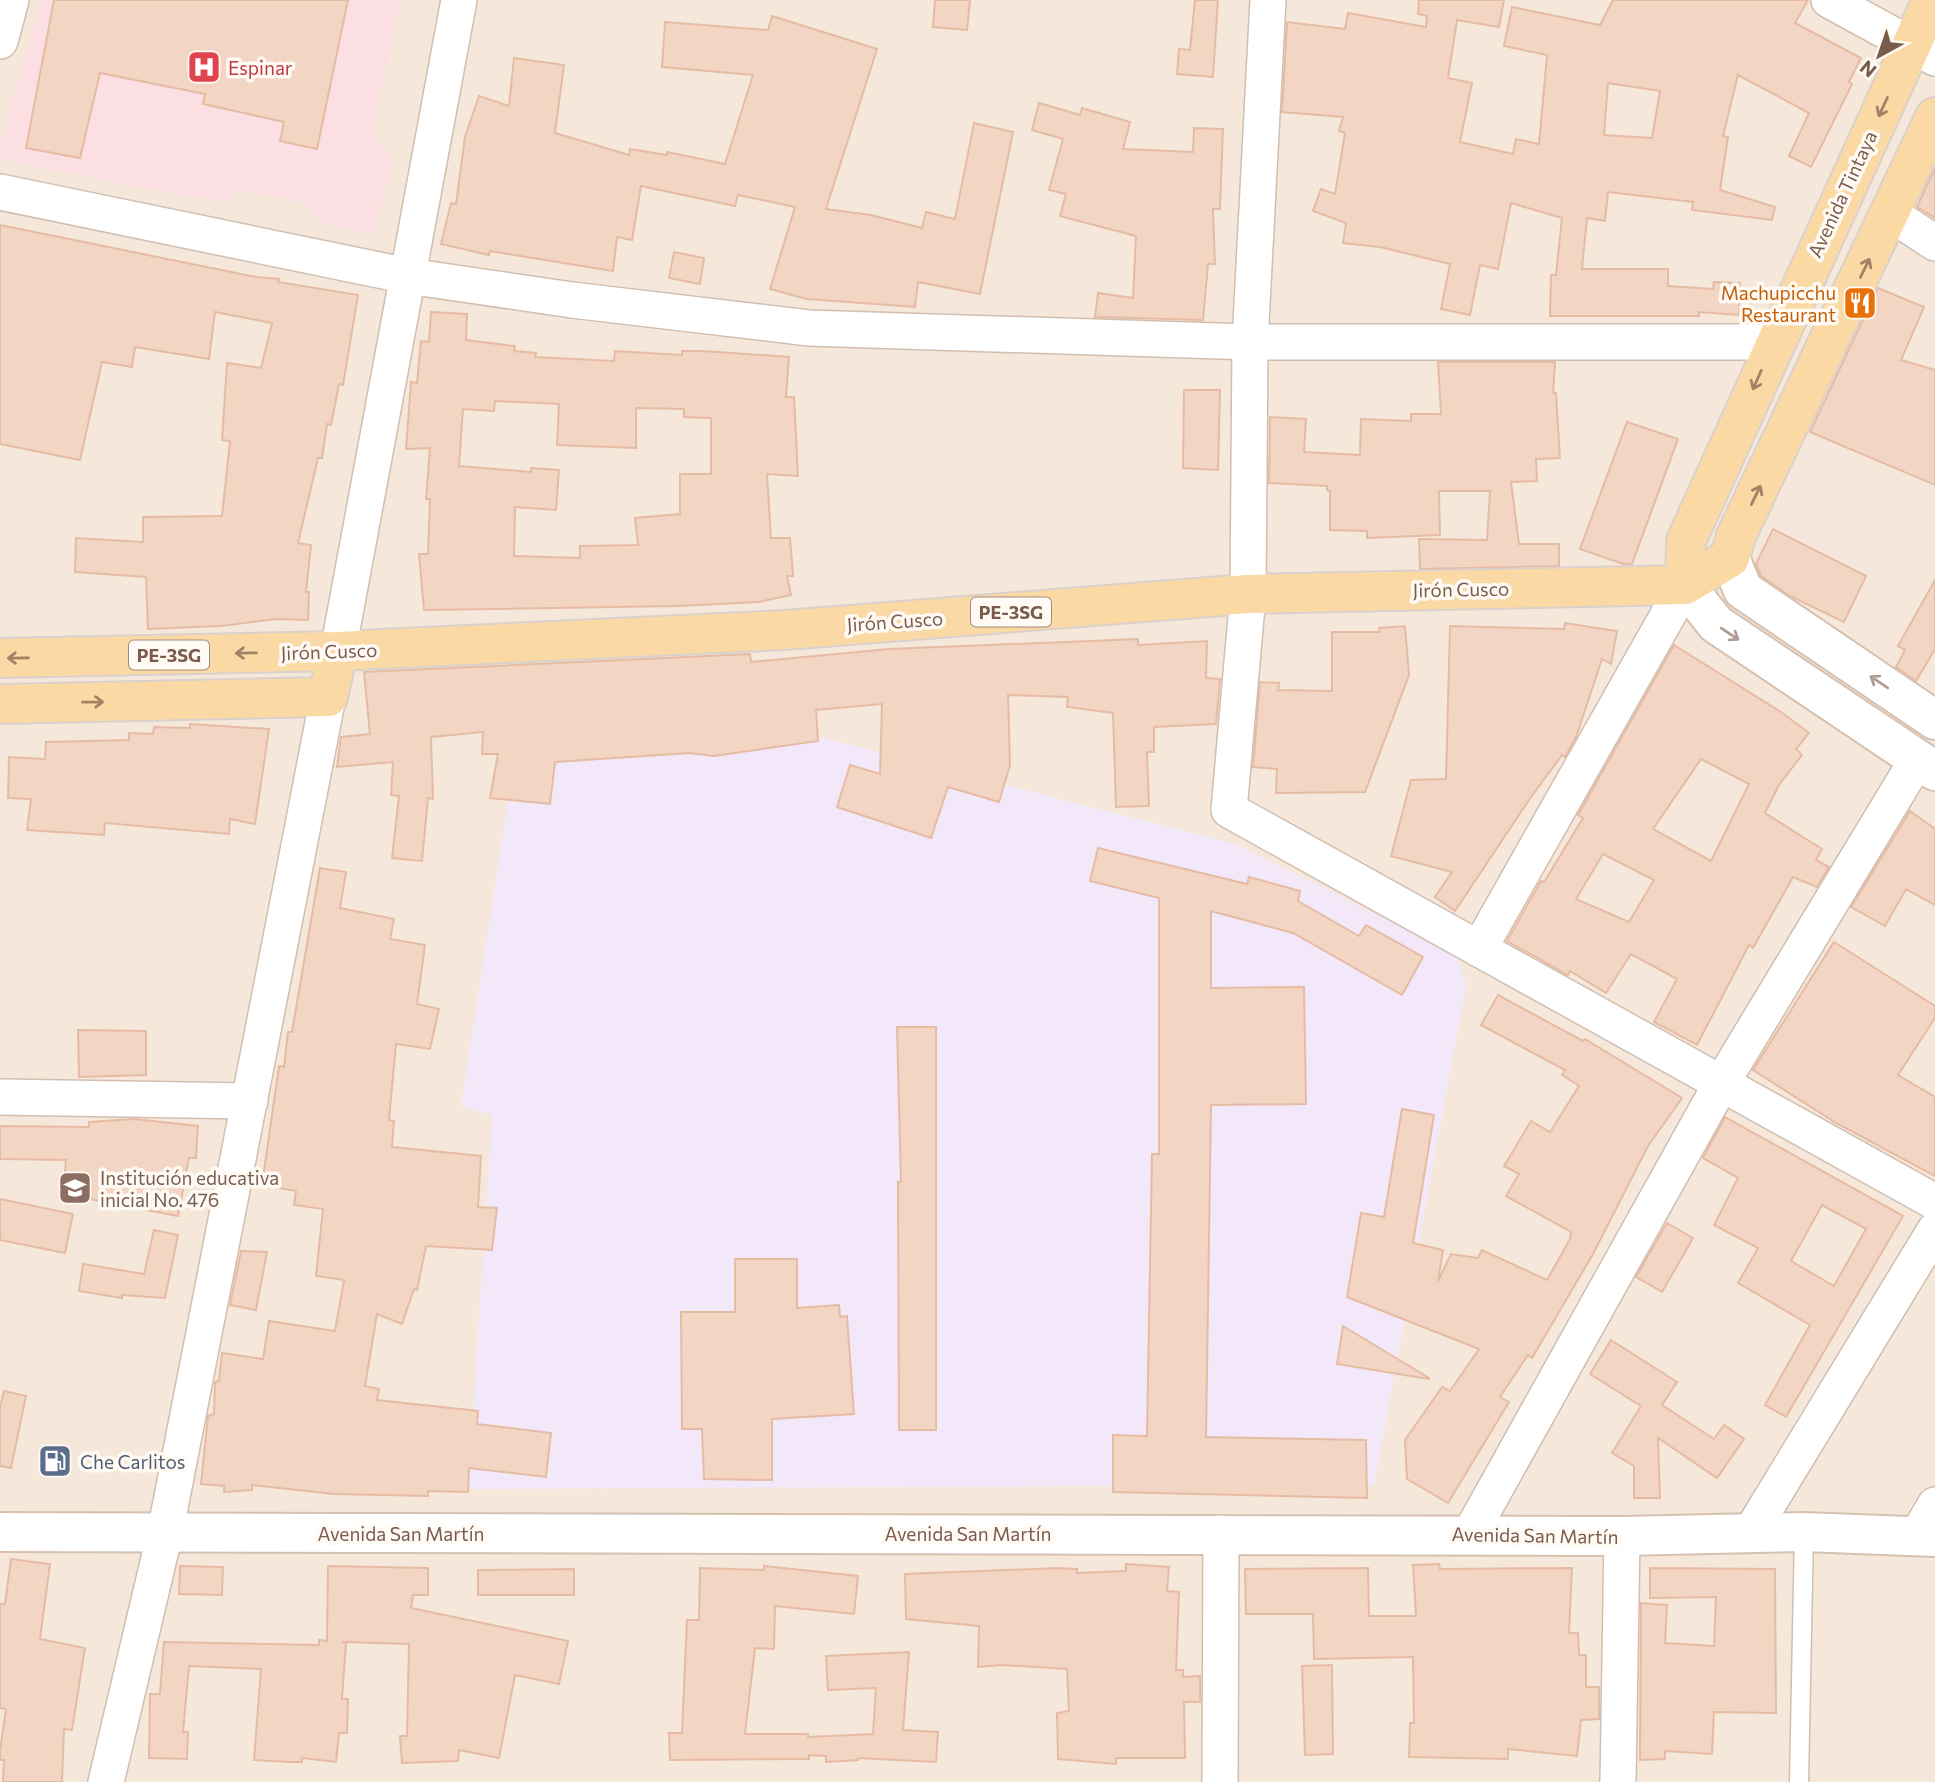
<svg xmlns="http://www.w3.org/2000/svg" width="1935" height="1782" font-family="Commissioner,sans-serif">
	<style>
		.residential { fill: #f5e8da }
		.education { fill: #f3e8fa }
		.medical { fill: #fbdfe3 }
		.building { fill: #f3d5c3; stroke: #e6bba3; stroke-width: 2; fill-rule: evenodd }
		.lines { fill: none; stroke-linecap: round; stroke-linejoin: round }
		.lane-casing { stroke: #d1beb0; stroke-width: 21 }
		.street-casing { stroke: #d1beb0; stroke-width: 38 }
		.secondary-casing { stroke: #d6c0b0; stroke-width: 42 }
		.primary-casing { stroke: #dad1cd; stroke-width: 42 }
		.lane { stroke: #fff; stroke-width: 18 }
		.street { stroke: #fff; stroke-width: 35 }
		.secondary { stroke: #fff; stroke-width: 38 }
		.primary { stroke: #fbd9a5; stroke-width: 38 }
		.oneway { stroke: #a18267 }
		.oneway2 { stroke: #af9d94 }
		.labels { text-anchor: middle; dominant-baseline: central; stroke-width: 7; stroke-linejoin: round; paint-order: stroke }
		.shield { fill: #fffaf3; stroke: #a28b7f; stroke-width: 2 }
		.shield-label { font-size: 18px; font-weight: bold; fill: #7a5c4d }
		.health-label { font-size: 19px; fill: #be3a42; stroke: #fffaf3; text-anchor: start }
		.street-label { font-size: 19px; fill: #7a5c4d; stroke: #fffaf3 }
		.food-label { font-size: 19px; fill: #c56008; stroke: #fffaf3; text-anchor: end }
		.education-label { font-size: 19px; fill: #785e54; stroke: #fffaf3; text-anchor: start }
		.service-label { font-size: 19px; fill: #4e5e75; stroke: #fffaf3; text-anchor: start }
	</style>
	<rect width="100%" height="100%" fill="#fdf6ec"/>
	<!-- residential -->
	<rect class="residential" x="0" y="0" width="1935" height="1782"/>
	<!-- education -->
	<path class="education" d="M 815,736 L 1235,844 L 1457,955 L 1466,986 L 1374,1485 L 468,1489 L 492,1115 L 461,1106 L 517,743 Z"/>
	<!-- medical -->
	<path class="medical" d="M 41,0 L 401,0 L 372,133 L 392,162 L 373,236 L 318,222 L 307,204 L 242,190 L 224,203 L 0,160 L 0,145 Z"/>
	<!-- building -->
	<g class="building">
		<path d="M 54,0 L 348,0 L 317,149 L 280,141 L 284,122 L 203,104 L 205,94 L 100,73 L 80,158 L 26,148 Z"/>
		<path d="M 935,0 L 970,0 L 967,30 L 933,27 Z"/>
		<path d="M 1195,0 L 1218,0 L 1213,77 L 1177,74 L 1179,49 L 1190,50 Z"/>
		<path d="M 1419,0 L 1504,0 L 1499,27 L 1457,20 L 1448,78 L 1472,83 L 1460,142 L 1513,154 L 1516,139 L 1539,144 L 1547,55 L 1504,46 L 1512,7 L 1600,25 L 1613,0 L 1808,0 L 1795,23 L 1861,58 L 1849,82 L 1852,84 L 1811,167 L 1789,156 L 1809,113 L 1738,75 L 1723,136 L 1728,137 L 1720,190 L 1775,207 L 1772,220 L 1692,210 L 1693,202 L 1608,192 L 1605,221 L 1587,218 L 1582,269 L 1668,269 L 1668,286 L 1713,289 L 1714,282 L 1740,283 L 1739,315 L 1699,312 L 1699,316 L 1550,316 L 1551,275 L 1556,275 L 1562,218 L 1511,203 L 1498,269 L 1480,265 L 1470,315 L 1441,309 L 1450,264 L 1380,247 L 1343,243 L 1346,223 L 1313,211 L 1321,189 L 1335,194 L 1345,133 L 1339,131 L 1343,117 L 1282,112 L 1287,22 L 1345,29 L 1348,13 L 1426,27 L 1427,16 L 1418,14 ZM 1608,83 L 1660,91 L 1652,138 L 1604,135 Z"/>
		<path d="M 772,16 L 877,49 L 826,209 L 871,215 L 922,228 L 926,212 L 955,219 L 974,123 L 1013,132 L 980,294 L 918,282 L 915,307 L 807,299 L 770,289 L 795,207 L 738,195 L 735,206 L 641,186 L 632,240 L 617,237 L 613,271 L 490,251 L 489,255 L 441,244 L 451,203 L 456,204 L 465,137 L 479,96 L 509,106 L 514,58 L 564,65 L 555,133 L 629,155 L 630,149 L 667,155 L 667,152 L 725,164 L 753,75 L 662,67 L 665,22 L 768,30 Z"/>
		<path d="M 1039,103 L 1080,115 L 1082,108 L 1130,122 L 1123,149 L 1193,152 L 1194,128 L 1223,129 L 1220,209 L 1213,209 L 1215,264 L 1208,264 L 1203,320 L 1095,317 L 1098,293 L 1133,298 L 1136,236 L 1060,216 L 1066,194 L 1049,190 L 1063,139 L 1032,130 Z"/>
		<path d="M 1935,168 L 1935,218 L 1917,207 Z"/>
		<path d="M 0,225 L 256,277 L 279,279 L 278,282 L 358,295 L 343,385 L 339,384 L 331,425 L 327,424 L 322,458 L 318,458 L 298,543 L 311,545 L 306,592 L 309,592 L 308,620 L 276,619 L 221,626 L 148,629 L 146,577 L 75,572 L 76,538 L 143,542 L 143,517 L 222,516 L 230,441 L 222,440 L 227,363 L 261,368 L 272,323 L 215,312 L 209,359 L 135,347 L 132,367 L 102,362 L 80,460 L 0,444 Z"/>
		<path d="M 674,252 L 704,258 L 700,284 L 669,278 Z"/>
		<path d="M 1878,288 L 1924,307 L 1901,360 L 1935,370 L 1935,485 L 1810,432 Z"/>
		<path d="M 431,312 L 467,314 L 466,340 L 515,346 L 514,351 L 536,353 L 535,357 L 614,361 L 615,351 L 682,355 L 682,351 L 703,351 L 789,357 L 786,397 L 794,397 L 798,476 L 767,474 L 771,538 L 790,538 L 793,576 L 787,576 L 791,595 L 759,602 L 677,606 L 424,610 L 419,554 L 428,554 L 430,499 L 426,499 L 430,448 L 406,449 L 411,382 L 417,383 L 421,341 L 429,342 ZM 495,401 L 559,404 L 557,445 L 636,448 L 636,408 L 684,409 L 684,417 L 711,418 L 711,474 L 680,474 L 680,514 L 635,518 L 638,545 L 580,546 L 580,558 L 514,556 L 515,507 L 556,510 L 559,470 L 531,468 L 531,472 L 459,466 L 463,409 L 494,411 Z"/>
		<path d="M 1438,362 L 1555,362 L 1553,393 L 1556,393 L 1560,458 L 1536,459 L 1537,481 L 1511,482 L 1519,544 L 1559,544 L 1559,566 L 1420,569 L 1419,539 L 1487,540 L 1490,491 L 1439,491 L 1440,535 L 1367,538 L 1367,531 L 1330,530 L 1330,491 L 1327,490 L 1327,486 L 1269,483 L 1270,417 L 1306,419 L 1304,452 L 1360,455 L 1361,419 L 1411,421 L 1411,414 L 1441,414 Z"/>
		<path d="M 1184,390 L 1220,390 L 1218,470 L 1183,468 Z"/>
		<path d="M 1627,422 L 1678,439 L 1632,564 L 1623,564 L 1580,549 Z"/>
		<path d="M 1773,529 L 1866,576 L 1844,622 L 1790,596 L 1761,576 L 1756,564 Z"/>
		<path d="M 1935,580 L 1935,649 L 1916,681 L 1896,667 L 1905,650 L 1898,646 Z"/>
		<path d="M 1565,623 L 1617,631 L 1611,664 L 1602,659 L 1576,737 L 1565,757 L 1562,755 L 1531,797 L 1455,911 L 1435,897 L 1452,872 L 1391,856 L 1411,780 L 1446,779 L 1450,626 L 1564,629 Z"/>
		<path d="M 1405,626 L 1409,675 L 1365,792 L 1276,793 L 1277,769 L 1253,767 L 1260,682 L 1279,683 L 1278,690 L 1332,691 L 1332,632 L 1380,632 L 1379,628 Z"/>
		<path d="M 1138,639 L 1138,645 L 1207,641 L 1206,678 L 1220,679 L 1216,724 L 1154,727 L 1154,752 L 1147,752 L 1149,806 L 1116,807 L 1113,713 L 1067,707 L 1068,697 L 1008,695 L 1010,765 L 999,802 L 948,787 L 931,838 L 837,807 L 850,765 L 880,774 L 882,704 L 816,710 L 818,741 L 714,756 L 690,753 L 555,762 L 550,804 L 490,798 L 498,754 L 482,754 L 483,732 L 431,737 L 433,799 L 428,798 L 422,861 L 392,858 L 399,796 L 391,795 L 393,762 L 337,767 L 341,737 L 370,734 L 364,672 L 750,654 L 751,662 L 889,649 Z"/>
		<path d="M 1674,645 L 1781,712 L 1809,733 L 1796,749 L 1802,755 L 1779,785 L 1765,813 L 1822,849 L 1816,860 L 1829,867 L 1817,887 L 1793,877 L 1753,948 L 1749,945 L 1697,1045 L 1654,1022 L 1677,979 L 1631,954 L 1606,993 L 1570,971 L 1568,975 L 1507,941 L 1541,881 L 1544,882 L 1583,818 L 1578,815 ZM 1701,759 L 1749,784 L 1711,861 L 1653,829 ZM 1603,854 L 1654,880 L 1629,922 L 1576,899 Z"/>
		<path d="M 190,724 L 269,729 L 255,824 L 230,819 L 229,834 L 105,823 L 104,835 L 27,830 L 31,799 L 8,798 L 9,757 L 45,759 L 46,742 L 129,740 L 129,733 L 153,734 L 154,727 L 190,728 Z"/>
		<path d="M 1910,811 L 1935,829 L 1935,905 L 1906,889 L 1885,926 L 1851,907 Z"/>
		<path d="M 1098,848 L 1247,884 L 1249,877 L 1300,891 L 1298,901 L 1359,936 L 1366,925 L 1423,957 L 1402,995 L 1293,933 L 1211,911 L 1211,988 L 1304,987 L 1306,1104 L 1211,1105 L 1206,1437 L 1366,1440 L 1367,1498 L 1113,1492 L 1113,1435 L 1147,1436 L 1152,1154 L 1159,1154 L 1159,898 L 1090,881 Z"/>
		<path d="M 320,868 L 346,872 L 340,908 L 394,919 L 390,939 L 425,945 L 417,1004 L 439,1009 L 430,1049 L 396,1044 L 389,1120 L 394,1121 L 392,1147 L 481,1156 L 478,1207 L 497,1208 L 492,1250 L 426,1246 L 417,1290 L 414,1289 L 402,1324 L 377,1314 L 365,1386 L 379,1389 L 377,1400 L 478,1411 L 477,1424 L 551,1433 L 546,1477 L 469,1468 L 468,1492 L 428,1491 L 428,1496 L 334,1494 L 252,1485 L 252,1490 L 224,1492 L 224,1486 L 201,1484 L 208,1416 L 214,1414 L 215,1382 L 219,1381 L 222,1353 L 263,1359 L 269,1321 L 335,1331 L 344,1280 L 316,1276 L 323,1209 L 294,1205 L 296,1191 L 262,1185 L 279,1066 L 284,1067 L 288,1032 L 292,1032 Z"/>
		<path d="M 1834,942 L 1935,1006 L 1935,1018 L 1898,1075 L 1935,1097 L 1935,1176 L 1836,1123 L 1753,1070 Z"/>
		<path d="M 1498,995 L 1583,1041 L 1585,1039 L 1682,1098 L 1648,1146 L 1593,1254 L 1532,1358 L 1528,1355 L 1500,1397 L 1509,1402 L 1448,1503 L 1407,1479 L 1405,1440 L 1442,1387 L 1450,1391 L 1479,1349 L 1347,1297 L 1361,1213 L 1384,1217 L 1402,1109 L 1434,1115 L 1413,1243 L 1443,1250 L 1438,1281 L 1451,1254 L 1478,1258 L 1482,1250 L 1547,1280 L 1570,1239 L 1571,1232 L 1506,1196 L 1519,1174 L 1504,1166 L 1531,1121 L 1550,1132 L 1579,1086 L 1562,1075 L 1565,1070 L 1481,1025 Z"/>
		<path d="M 897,1027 L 936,1027 L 936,1430 L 899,1430 L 898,1182 L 901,1182 Z"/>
		<path d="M 78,1030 L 146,1031 L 146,1075 L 79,1077 Z"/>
		<path d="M 1725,1117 L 1903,1216 L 1786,1417 L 1765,1405 L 1810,1325 L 1738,1283 L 1758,1248 L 1714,1225 L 1738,1178 L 1703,1158 ZM 1822,1205 L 1866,1229 L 1834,1286 L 1791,1261 Z"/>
		<path d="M 134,1119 L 198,1126 L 196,1158 L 189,1158 L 178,1216 L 63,1194 L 66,1160 L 0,1159 L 0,1126 L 89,1127 L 89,1122 Z"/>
		<path d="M 0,1199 L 73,1214 L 65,1253 L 0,1240 Z"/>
		<path d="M 1667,1223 L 1693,1238 L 1662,1292 L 1636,1277 Z"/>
		<path d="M 154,1230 L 178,1235 L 165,1298 L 122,1295 L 122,1298 L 79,1291 L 83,1264 L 144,1274 Z"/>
		<path d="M 241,1251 L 267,1252 L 256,1310 L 230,1305 Z"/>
		<path d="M 735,1259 L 797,1259 L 797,1308 L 839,1305 L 840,1317 L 847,1316 L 854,1414 L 772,1419 L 772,1480 L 704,1479 L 702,1429 L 682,1429 L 681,1312 L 735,1312 Z"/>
		<path d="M 1343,1326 L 1429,1378 L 1429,1379 L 1337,1364 Z"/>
		<path d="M 1611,1340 L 1677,1382 L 1662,1405 L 1714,1439 L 1724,1425 L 1744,1439 L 1717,1478 L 1658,1438 L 1660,1498 L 1634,1498 L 1634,1466 L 1612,1453 L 1641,1406 L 1590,1374 Z"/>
		<path d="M 4,1391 L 26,1396 L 11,1468 L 0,1466 L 0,1407 Z"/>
		<path d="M 11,1559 L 50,1564 L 40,1639 L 85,1648 L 72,1730 L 64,1729 L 62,1782 L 3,1782 L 4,1760 L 0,1760 L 0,1751 L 6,1709 L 0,1708 L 0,1604 L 5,1604 Z"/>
		<path d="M 1126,1564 L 1169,1567 L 1167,1591 L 1179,1592 L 1176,1670 L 1183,1670 L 1183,1677 L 1200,1676 L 1200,1702 L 1184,1702 L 1185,1758 L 1116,1758 L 1116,1764 L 1058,1759 L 1057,1713 L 1069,1711 L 1067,1669 L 1002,1665 L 978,1667 L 979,1626 L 906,1619 L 905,1574 L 1058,1568 L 1077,1569 L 1077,1573 L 1126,1571 Z"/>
		<path d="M 1439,1564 L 1440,1569 L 1572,1568 L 1569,1633 L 1578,1633 L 1579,1655 L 1586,1655 L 1586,1687 L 1599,1687 L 1599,1719 L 1581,1720 L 1577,1756 L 1508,1749 L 1508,1759 L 1409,1757 L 1410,1723 L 1414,1723 L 1413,1657 L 1314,1659 L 1313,1614 L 1246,1614 L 1245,1569 L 1368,1568 L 1369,1616 L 1416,1616 L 1413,1565 Z"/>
		<path d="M 180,1566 L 223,1567 L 222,1595 L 179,1594 Z"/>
		<path d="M 328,1566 L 428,1568 L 428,1595 L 413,1595 L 411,1608 L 568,1641 L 559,1684 L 515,1675 L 499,1758 L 459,1750 L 458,1761 L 402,1763 L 400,1736 L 407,1736 L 409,1644 L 342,1642 L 346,1643 L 342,1699 L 348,1699 L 347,1733 L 339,1733 L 336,1762 L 302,1758 L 302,1762 L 288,1762 L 254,1760 L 261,1669 L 189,1666 L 183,1732 L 188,1732 L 187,1759 L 149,1758 L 150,1694 L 160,1694 L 164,1642 L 319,1645 L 319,1640 L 327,1641 Z"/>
		<path d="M 764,1566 L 858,1576 L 854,1614 L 775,1606 L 774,1649 L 755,1648 L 745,1734 L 808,1734 L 808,1737 L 873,1734 L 876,1688 L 828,1690 L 826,1656 L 909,1652 L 903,1730 L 938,1732 L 936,1762 L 858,1758 L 858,1760 L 826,1762 L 826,1756 L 809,1755 L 809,1759 L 670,1760 L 669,1733 L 682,1733 L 687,1620 L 699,1620 L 700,1568 L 764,1570 Z"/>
		<path d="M 1650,1568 L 1775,1569 L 1776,1713 L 1714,1712 L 1712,1754 L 1665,1751 L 1665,1759 L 1640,1760 L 1641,1603 L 1667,1605 L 1665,1643 L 1714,1646 L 1716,1597 L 1650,1598 Z"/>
		<path d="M 574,1569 L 574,1595 L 478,1595 L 478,1570 Z"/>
		<path d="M 1332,1665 L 1333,1754 L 1305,1755 L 1302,1666 Z"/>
	</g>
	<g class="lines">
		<defs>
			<path id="lane" d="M 1799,1782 L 1804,1532"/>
			<g id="street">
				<path d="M 1268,0 L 1250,342 L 1248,594 L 1229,810 L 1935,1202"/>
				<path d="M 1829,0 L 1935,58"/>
				<path d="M 0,41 L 11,0"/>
				<path d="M 0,192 L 408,276 L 572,300 L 809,328 L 1250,342 L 1774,342"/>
				<path d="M 1891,214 L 1935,243"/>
				<path d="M 338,651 L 459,0"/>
				<path d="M 1479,949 L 1685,585"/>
				<path d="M 0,1097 L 250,1101"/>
				<path d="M 1751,1532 L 1935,1230"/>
				<path d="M 1470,1534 L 1721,1084 L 1917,760"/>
				<path d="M 1917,1536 L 1935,1505"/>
				<path d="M 106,1782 L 165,1533 L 328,697"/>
				<path d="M 1220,1782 L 1221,1533"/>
				<path d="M 1618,1782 L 1622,1536"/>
			</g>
			<g id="secondary">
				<path d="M 1730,558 L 1743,590 L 1935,720"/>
				<path d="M 1685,585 L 1716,624 L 1935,771"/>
				<path d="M 0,1532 L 1622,1536 L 1804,1532 L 1935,1537"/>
			</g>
			<g id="primary">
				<path d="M 1685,585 L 1686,541 L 1932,0"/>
				<path d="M 0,658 L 338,651 L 785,630 L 1248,594 L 1685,585 L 1730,558 L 1736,536 L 1935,117"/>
				<path d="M 0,704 L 328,697 L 338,651"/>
			</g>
		</defs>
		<!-- lane casing -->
		<use href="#lane" class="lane-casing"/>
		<!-- street casing -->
		<use href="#street" class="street-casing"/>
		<!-- secondary casing -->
		<use href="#secondary" class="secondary-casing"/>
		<!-- primary casing -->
		<use href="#primary" class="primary-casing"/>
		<!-- lane -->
		<use href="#lane" class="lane"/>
		<!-- street -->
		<use href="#street" class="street"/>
		<!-- secondary -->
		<use href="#secondary" class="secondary"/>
		<!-- primary -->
		<use href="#primary" class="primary"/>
	</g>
	<!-- one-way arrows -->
	<defs><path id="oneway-shaft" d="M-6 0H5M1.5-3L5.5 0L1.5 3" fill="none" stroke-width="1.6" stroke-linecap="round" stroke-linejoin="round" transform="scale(1.75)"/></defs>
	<g class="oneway">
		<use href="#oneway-shaft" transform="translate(1883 107) rotate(115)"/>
		<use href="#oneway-shaft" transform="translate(1865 268) rotate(-64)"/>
		<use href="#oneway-shaft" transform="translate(1757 380) rotate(114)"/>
		<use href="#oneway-shaft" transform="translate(1756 495) rotate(-64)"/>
		<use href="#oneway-shaft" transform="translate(246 653) rotate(179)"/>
		<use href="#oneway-shaft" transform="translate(18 658) rotate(179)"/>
		<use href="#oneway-shaft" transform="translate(93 702) rotate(-1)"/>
	</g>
	<g class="oneway2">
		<use href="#oneway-shaft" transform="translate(1730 634) rotate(34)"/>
		<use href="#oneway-shaft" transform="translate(1879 682) rotate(-146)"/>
	</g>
	<!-- icons -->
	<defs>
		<symbol id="hospital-square" viewBox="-11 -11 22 22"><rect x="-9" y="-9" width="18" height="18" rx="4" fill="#e0444e" stroke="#fffaf3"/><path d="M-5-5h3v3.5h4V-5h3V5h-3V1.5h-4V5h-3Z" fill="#fff"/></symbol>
		<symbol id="restaurant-square" viewBox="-11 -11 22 22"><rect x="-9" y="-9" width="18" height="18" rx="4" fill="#e8710a" stroke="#fffaf3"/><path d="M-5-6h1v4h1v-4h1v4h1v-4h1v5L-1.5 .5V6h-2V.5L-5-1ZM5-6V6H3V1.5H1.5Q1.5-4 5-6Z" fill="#fff"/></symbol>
		<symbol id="school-square" viewBox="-11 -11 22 22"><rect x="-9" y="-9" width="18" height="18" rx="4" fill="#8d6e63" stroke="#fffaf3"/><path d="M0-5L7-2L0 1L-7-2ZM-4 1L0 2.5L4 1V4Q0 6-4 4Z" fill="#fff"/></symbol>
		<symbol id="fuel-square" viewBox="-11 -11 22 22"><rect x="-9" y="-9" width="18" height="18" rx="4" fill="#5c6f8a" stroke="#fffaf3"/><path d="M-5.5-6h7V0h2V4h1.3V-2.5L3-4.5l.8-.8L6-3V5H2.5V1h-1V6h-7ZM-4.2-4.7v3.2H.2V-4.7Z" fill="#fff"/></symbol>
	</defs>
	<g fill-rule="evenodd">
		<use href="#hospital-square" x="185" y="48" width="38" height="38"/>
		<use href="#restaurant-square" x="1841" y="284" width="38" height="38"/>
		<use href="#school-square" x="56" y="1169" width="38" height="38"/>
		<use href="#fuel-square" x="36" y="1442" width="38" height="38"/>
	</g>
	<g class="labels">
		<!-- shield labels -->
		<g class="shield">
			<rect x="971" y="597.5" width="80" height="29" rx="5"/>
			<rect x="129" y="640.5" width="80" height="29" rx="5"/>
		</g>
		<g class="shield-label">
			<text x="1011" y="612">PE-3SG</text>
			<text x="169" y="655">PE-3SG</text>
		</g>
		<!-- health labels -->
		<g class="health-label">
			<text x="228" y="67">Espinar</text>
		</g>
		<!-- street labels -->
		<g class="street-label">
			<text transform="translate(1842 194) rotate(-65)">Avenida Tintaya</text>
			<text transform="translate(1461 589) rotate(-1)">Jirón Cusco</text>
			<text transform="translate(895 621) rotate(-4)">Jirón Cusco</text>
			<text transform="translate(329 651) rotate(-2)">Jirón Cusco</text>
			<text x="401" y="1533">Avenida San Martín</text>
			<text x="968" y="1533">Avenida San Martín</text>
			<text transform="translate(1535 1535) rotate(1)">Avenida San Martín</text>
		</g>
		<!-- food labels -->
		<g class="food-label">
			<text x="1836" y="292">Machupicchu<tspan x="1836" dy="22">Restaurant</tspan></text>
		</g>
		<!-- education labels -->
		<g class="education-label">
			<text x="100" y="1177">Institución educativa<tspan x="100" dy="22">inicial No. 476</tspan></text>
		</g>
		<!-- service labels -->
		<g class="service-label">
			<text x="80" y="1461">Che Carlitos</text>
		</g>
	</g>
	<!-- north arrow -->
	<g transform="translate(1879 56) rotate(220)" stroke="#fffaf3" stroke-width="5" paint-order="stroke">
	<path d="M0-5L12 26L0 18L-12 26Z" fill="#7a5c4d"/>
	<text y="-10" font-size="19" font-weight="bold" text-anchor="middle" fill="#7a5c4d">N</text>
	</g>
</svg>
